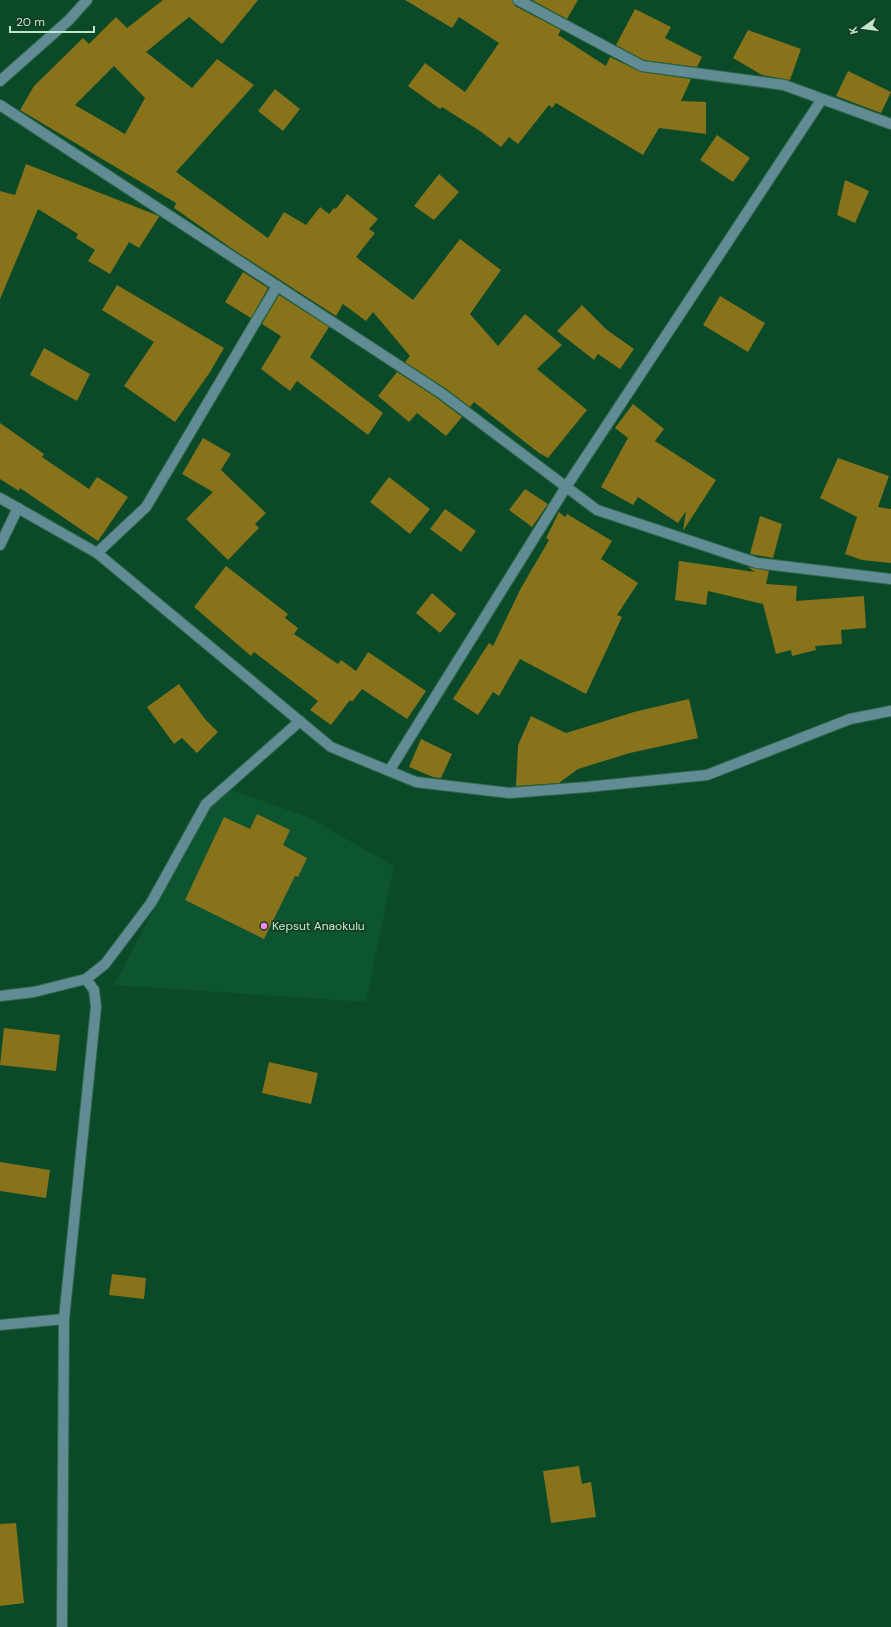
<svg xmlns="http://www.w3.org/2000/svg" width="891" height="1627" font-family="'DM Sans',sans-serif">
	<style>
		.built { fill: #0c5530 }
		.building { fill: #88721a; fill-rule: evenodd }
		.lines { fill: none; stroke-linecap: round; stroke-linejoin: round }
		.minor-casing { stroke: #2f694a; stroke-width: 12 }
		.minor { stroke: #618c96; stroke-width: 10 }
		.poi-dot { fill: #fb87e6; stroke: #143d25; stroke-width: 1.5 }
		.labels { text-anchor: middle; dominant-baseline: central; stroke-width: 3.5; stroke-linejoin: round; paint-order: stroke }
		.poi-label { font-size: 12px; fill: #c1e6cc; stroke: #143d25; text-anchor: start }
	</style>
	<rect width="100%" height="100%" fill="#0a4a29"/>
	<!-- built -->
	<path class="built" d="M 219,786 L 308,817 L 394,866 L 366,1002 L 114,985 Z"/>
	<!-- building -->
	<g class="building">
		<path d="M 163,0 L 258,0 L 222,44 L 189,17 L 146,52 L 192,88 L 217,59 L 254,85 L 176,172 L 268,238 L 284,212 L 306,225 L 320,207 L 329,214 L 334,208 L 336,209 L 347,194 L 378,219 L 369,229 L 375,233 L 356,257 L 413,300 L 460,239 L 501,270 L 470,314 L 498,346 L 525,314 L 562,345 L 537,369 L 587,410 L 548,458 L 539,453 L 474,402 L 470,407 L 445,388 L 405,362 L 410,356 L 373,312 L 366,321 L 343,304 L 336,316 L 234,250 L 174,208 L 176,203 L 20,110 L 34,86 L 83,38 L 89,44 L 116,17 L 127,28 ZM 114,66 L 145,98 L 125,134 L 75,105 Z"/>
		<path d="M 405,0 L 512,0 L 515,6 L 561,30 L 558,35 L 606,66 L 610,57 L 641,72 L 691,79 L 681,101 L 706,102 L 706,134 L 659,128 L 643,155 L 556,103 L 552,108 L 549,105 L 518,144 L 509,137 L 501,147 L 480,131 L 442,107 L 440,109 L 408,86 L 425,63 L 465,92 L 499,43 L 459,17 L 452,28 Z"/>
		<path d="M 532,0 L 578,0 L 567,19 Z"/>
		<path d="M 635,9 L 671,27 L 665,38 L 702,57 L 697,67 L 644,60 L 616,45 Z"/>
		<path d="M 748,30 L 801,49 L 790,80 L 762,75 L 733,58 Z"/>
		<path d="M 848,71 L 891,92 L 881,113 L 836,96 Z"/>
		<path d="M 275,89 L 300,109 L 283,131 L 258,111 Z"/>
		<path d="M 717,135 L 750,158 L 733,182 L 700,160 Z"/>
		<path d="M 26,164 L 159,216 L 159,217 L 139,248 L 129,242 L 110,274 L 88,261 L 95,250 L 76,238 L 78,234 L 38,209 L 0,299 L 0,191 L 15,195 Z"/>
		<path d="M 439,174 L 459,192 L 434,220 L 414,206 Z"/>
		<path d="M 845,180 L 869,191 L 855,223 L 837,215 Z"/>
		<path d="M 243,272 L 268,288 L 251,318 L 225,302 Z"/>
		<path d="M 117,285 L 224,348 L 210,372 L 175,422 L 124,386 L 154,342 L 102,310 Z"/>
		<path d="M 279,295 L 329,327 L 310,357 L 383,413 L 368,435 L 297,381 L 290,391 L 261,369 L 281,336 L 262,324 Z"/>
		<path d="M 720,296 L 765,323 L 748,352 L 703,325 Z"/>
		<path d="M 582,305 L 607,330 L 634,349 L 620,369 L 598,354 L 594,360 L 557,331 Z"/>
		<path d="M 44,348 L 90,374 L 77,401 L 30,375 Z"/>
		<path d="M 397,372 L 437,398 L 462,417 L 446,436 L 417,413 L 409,422 L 378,396 Z"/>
		<path d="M 633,404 L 664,429 L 655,441 L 716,480 L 683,531 L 686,511 L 678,523 L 638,497 L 633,505 L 601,487 L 628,438 L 615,428 Z"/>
		<path d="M 0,423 L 44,454 L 42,457 L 89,489 L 97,477 L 128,497 L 98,541 L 20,488 L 19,491 L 0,479 Z"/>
		<path d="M 203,438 L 231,454 L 221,470 L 266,513 L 255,524 L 259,528 L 228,560 L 186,519 L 213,492 L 182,474 Z"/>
		<path d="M 838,458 L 889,476 L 878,507 L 891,509 L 891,563 L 862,560 L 845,554 L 857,517 L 820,498 Z"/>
		<path d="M 389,477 L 430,509 L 410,534 L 370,502 Z"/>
		<path d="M 525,489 L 548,504 L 532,527 L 509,510 Z"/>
		<path d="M 445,509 L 476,531 L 461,552 L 430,529 Z"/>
		<path d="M 559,512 L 565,517 L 567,514 L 612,541 L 601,559 L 638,583 L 617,615 L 622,617 L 586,694 L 520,659 L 499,696 L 493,692 L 478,715 L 453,699 L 489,643 L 493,646 L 521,588 L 549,540 L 546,538 Z"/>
		<path d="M 760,516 L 782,524 L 773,558 L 750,554 Z"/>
		<path d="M 679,561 L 755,572 L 748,567 L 769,571 L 766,584 L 797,586 L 796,601 L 864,596 L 866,628 L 841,630 L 842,644 L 815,646 L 816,650 L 792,656 L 791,650 L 776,654 L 763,604 L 708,591 L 706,605 L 675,600 Z"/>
		<path d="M 226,566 L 288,614 L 285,618 L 298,628 L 294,634 L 338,664 L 341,660 L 356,671 L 368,652 L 426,691 L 407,719 L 362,689 L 352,702 L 350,700 L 331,725 L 310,710 L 318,701 L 254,652 L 251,656 L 194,607 Z"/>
		<path d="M 432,593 L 456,614 L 440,633 L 416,613 Z"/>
		<path d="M 179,684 L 205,719 L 218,732 L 197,753 L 182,738 L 174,744 L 147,707 Z"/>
		<path d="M 689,699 L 698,738 L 630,753 L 578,769 L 559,783 L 516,786 L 518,745 L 531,716 L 566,733 L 634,712 Z"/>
		<path d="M 421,739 L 452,754 L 441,778 L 433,777 L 409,767 Z"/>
		<path d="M 257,814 L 290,830 L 283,845 L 307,858 L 298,877 L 295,876 L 264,939 L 185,900 L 224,817 L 250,829 Z"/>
		<path d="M 4,1028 L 60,1035 L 56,1071 L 0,1065 Z"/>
		<path d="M 269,1062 L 318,1073 L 311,1104 L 262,1093 Z"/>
		<path d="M 0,1162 L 50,1170 L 46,1198 L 0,1191 Z"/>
		<path d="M 112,1274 L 146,1278 L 144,1299 L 109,1295 Z"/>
		<path d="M 579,1466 L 582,1484 L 591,1482 L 596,1517 L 551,1523 L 543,1471 Z"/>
		<path d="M 16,1523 L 24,1603 L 0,1606 L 0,1524 Z"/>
	</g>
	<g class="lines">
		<defs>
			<g id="minor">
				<path d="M 518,0 L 642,66 L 784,85 L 891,124"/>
				<path d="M 0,81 L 69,20 L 87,0"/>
				<path d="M 0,105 L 441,393 L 597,510 L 757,563 L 891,579"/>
				<path d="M 0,498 L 97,553 L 331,747 L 416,782 L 509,793 L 587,787 L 707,775 L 850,719 L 891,711"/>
				<path d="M 0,545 L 18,508"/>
				<path d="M 97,553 L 146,507 L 277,286"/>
				<path d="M 389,771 L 566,487 L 822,99"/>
				<path d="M 0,996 L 34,992 L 86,979 L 105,964 L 151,903 L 206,804 L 300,721"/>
				<path d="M 0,1325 L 64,1319"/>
				<path d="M 62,1627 L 64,1319 L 96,1007 L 94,990 L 86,979"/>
			</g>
		</defs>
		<!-- minor casing -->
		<use href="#minor" class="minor-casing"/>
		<!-- minor -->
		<use href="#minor" class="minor"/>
	</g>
	<!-- markers -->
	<circle class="poi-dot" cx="264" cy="926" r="4"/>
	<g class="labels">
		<!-- poi labels -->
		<g class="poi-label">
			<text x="272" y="926">Kepsut Anaokulu</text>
		</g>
	</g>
	<!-- north arrow -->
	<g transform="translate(863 28) rotate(256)" stroke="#143d25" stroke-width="3" paint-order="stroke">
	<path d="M0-3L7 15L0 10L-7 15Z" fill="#c1e6cc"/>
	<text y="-6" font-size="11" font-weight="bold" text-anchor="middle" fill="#c1e6cc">K</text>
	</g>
	<!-- scale -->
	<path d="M10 26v6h84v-6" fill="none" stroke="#c1e6cc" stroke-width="2"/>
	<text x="16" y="26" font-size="12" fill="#c1e6cc" stroke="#143d25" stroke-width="3" paint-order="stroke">20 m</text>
</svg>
